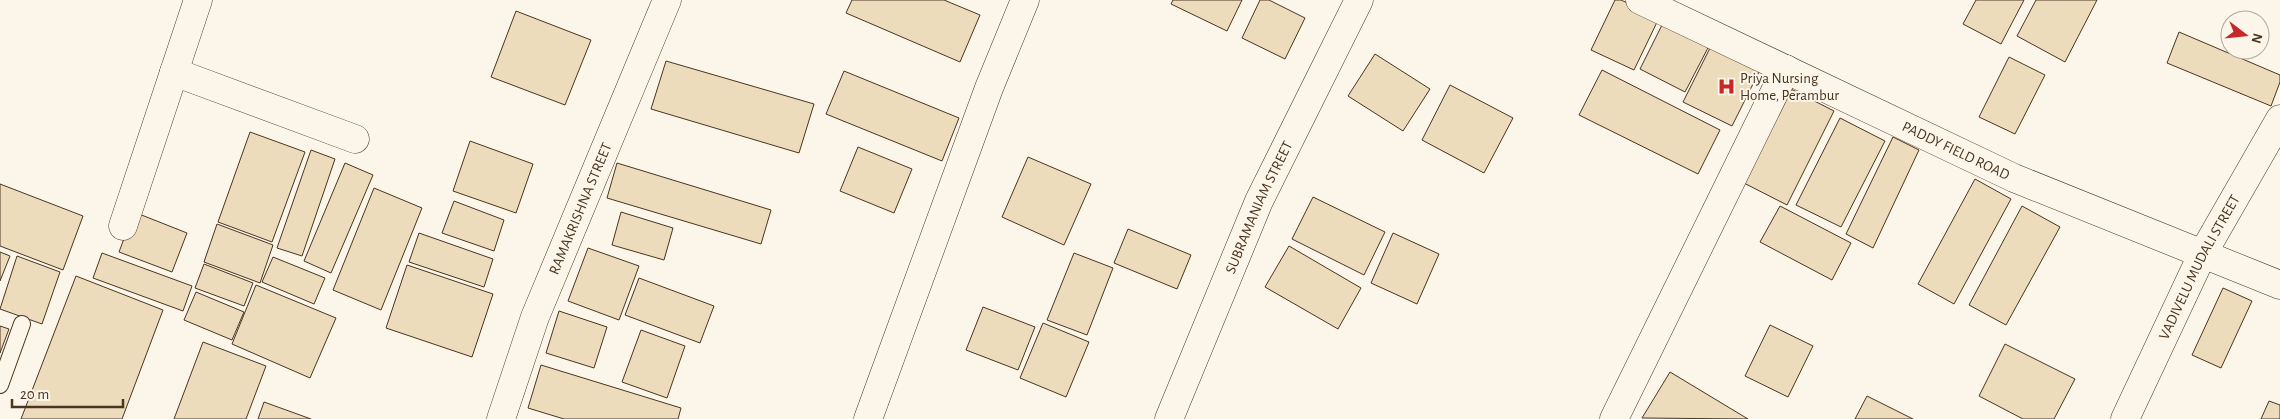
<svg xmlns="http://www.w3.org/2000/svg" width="2280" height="419" font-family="'Alegreya Sans',sans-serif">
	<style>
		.building { fill: #ecdcbc; stroke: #4a3520 }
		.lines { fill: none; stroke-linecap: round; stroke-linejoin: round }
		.lane-casing { stroke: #4a3520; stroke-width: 18 }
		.street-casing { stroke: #4a3520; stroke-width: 29 }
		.secondary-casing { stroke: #4a3520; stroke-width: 29 }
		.lane { stroke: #fbf6e9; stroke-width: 16 }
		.street { stroke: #fbf6e9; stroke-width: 28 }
		.secondary { stroke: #fbf6e9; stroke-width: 28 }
		.labels { text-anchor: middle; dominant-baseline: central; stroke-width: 4; stroke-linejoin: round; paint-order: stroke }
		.poi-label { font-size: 15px; fill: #4a3520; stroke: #fbf6e9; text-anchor: start }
		.street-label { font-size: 15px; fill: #4a3520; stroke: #fbf6e9 }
	</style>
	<rect width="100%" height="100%" fill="#fbf6e9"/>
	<!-- building -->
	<g class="building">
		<path d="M 852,0 L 944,0 L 980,15 L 960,62 L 846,13 Z"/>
		<path d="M 1173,0 L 1242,0 L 1227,31 L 1171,4 Z"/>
		<path d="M 1260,0 L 1269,0 L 1305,18 L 1285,59 L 1242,38 Z"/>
		<path d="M 1615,0 L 1621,0 L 1659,18 L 1634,70 L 1591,50 Z"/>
		<path d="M 1976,0 L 2024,0 L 2001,44 L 1963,24 Z"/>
		<path d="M 2036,0 L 2097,0 L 2065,62 L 2017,36 Z"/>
		<path d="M 516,11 L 591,40 L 565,105 L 491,77 Z"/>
		<path d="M 1665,19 L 1711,42 L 1685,92 L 1640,69 Z"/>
		<path d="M 2179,32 L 2280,75 L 2280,82 L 2271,106 L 2167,63 Z"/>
		<path d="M 1712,44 L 1761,68 L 1732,126 L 1683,102 Z"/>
		<path d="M 1375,54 L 1430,89 L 1403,131 L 1348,96 Z"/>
		<path d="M 2009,57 L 2045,75 L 2015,134 L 1979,117 Z"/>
		<path d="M 666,61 L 814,104 L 799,153 L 651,109 Z"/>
		<path d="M 1602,70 L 1720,130 L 1698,174 L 1579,115 Z"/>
		<path d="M 844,71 L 959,118 L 942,161 L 826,114 Z"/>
		<path d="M 1450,85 L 1513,118 L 1484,173 L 1422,140 Z"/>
		<path d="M 1787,87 L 1834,111 L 1787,205 L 1740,181 Z"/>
		<path d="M 1840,118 L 1885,141 L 1841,227 L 1796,205 Z"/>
		<path d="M 250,132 L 305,152 L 272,242 L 218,222 Z"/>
		<path d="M 1893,137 L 1919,150 L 1873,248 L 1846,234 Z"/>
		<path d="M 470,141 L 533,164 L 516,213 L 453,191 Z"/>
		<path d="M 858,147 L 912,169 L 894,213 L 840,191 Z"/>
		<path d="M 311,150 L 335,159 L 302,256 L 277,248 Z"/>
		<path d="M 1028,157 L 1091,184 L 1064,245 L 1002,217 Z"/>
		<path d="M 345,163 L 373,175 L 331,273 L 304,261 Z"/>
		<path d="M 617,163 L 771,210 L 761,244 L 607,198 Z"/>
		<path d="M 1975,179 L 2011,199 L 1954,304 L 1918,284 Z"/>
		<path d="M 0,184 L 83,216 L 63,270 L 0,246 Z"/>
		<path d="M 374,188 L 422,208 L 381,310 L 333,290 Z"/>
		<path d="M 1313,197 L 1385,232 L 1364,275 L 1292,239 Z"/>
		<path d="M 454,201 L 504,220 L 494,251 L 442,233 Z"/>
		<path d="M 1780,206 L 1851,243 L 1832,280 L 1760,242 Z"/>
		<path d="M 2022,206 L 2060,227 L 2006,325 L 1969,305 Z"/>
		<path d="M 134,212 L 187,233 L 172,272 L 119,252 Z"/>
		<path d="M 621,212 L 673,228 L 664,260 L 612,245 Z"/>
		<path d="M 217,224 L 273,245 L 260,283 L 204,262 Z"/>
		<path d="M 1128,229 L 1191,255 L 1177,289 L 1114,263 Z"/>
		<path d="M 419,233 L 493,259 L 484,287 L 409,262 Z"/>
		<path d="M 1393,233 L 1439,254 L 1417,304 L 1371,283 Z"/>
		<path d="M 1289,246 L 1361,288 L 1338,329 L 1265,287 Z"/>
		<path d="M 588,248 L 639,266 L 619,320 L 568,301 Z"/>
		<path d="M 0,252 L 10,256 L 0,281 Z"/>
		<path d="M 102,253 L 192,286 L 183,311 L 93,278 Z"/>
		<path d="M 1074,253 L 1113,268 L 1087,335 L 1047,320 Z"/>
		<path d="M 17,256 L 60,272 L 42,324 L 0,309 Z"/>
		<path d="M 273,257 L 325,278 L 314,304 L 262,282 Z"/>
		<path d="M 204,264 L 253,283 L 244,306 L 195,288 Z"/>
		<path d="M 407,265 L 493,294 L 472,357 L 386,328 Z"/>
		<path d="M 76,276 L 163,310 L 122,419 L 21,419 Z"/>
		<path d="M 639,278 L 714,306 L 700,343 L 625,315 Z"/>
		<path d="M 256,285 L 336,318 L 310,378 L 232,344 Z"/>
		<path d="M 2223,288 L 2252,301 L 2221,368 L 2192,355 Z"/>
		<path d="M 196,292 L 244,312 L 232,340 L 184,320 Z"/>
		<path d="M 983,307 L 1035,327 L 1018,370 L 966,350 Z"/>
		<path d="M 559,311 L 607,327 L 594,368 L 546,353 Z"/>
		<path d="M 1043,323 L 1089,342 L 1066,397 L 1020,378 Z"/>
		<path d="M 1770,325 L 1813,346 L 1788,397 L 1745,376 Z"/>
		<path d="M 0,326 L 9,329 L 0,353 Z"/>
		<path d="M 641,330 L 685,346 L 667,398 L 622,382 Z"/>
		<path d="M 203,342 L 266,366 L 246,419 L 174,419 Z"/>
		<path d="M 2005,344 L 2075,379 L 2054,419 L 2023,419 L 1979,396 Z"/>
		<path d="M 541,365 L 681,408 L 678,419 L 564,419 L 528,408 Z"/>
		<path d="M 1670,372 L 1748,419 L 1642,418 Z"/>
		<path d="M 1867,396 L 1913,419 L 1855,419 Z"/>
		<path d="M 2269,401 L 2280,405 L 2280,419 L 2261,419 Z"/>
		<path d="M 264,402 L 311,419 L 258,419 Z"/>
	</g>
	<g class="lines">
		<defs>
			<path id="lane" d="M 0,385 L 22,324"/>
			<g id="street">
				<path id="s1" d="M 1640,0 L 2014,178 L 2280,285"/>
				<path d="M 174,72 L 355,139"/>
				<path d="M 123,226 L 198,0"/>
				<path id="s2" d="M 501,419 L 535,317 L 667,0"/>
				<path d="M 868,419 L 989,88 L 1025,0"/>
				<path id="s3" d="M 1169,419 L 1259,201 L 1359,0"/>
				<path d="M 1614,419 L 1786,69"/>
			</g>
			<g id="secondary">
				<path id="s4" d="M 2125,419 L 2202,255 L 2280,119"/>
			</g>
		</defs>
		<!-- lane casing -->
		<use href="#lane" class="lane-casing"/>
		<!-- street casing -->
		<use href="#street" class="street-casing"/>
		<!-- secondary casing -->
		<use href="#secondary" class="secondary-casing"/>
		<!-- lane -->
		<use href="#lane" class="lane"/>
		<!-- street -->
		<use href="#street" class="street"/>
		<!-- secondary -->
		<use href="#secondary" class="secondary"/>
	</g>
	<!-- icons -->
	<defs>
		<symbol id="hospital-bare" viewBox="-9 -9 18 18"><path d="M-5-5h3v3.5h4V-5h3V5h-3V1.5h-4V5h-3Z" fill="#c62828" stroke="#fbf6e9" stroke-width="2.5" paint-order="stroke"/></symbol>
	</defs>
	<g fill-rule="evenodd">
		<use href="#hospital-bare" x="1714" y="74" width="25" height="25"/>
	</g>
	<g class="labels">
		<!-- poi labels -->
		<g class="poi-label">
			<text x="1740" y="78">Priya Nursing<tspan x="1740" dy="17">Home, Perambur</tspan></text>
		</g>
		<!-- street labels -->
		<g class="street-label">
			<text stroke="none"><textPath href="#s1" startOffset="350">PADDY FIELD ROAD</textPath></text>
			<text stroke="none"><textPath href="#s3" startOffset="230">SUBRAMANIAM STREET</textPath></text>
			<text stroke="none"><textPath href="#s2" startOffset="225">RAMAKRISHNA STREET</textPath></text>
			<text stroke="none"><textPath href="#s4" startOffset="169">VADIVELU MUDALI STREET</textPath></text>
		</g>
	</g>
	<!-- north arrow -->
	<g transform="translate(2245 35) rotate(106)"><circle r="24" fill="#fbf6e9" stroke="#b4a999"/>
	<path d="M0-4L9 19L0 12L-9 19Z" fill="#c62828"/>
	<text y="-8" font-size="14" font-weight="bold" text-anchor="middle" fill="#4a3520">N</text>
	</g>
	<!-- scale -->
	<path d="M12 399v8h111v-8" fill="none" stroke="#4a3520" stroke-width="2.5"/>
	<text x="20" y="399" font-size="15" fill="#4a3520" stroke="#fbf6e9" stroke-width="4" paint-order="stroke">20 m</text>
</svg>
